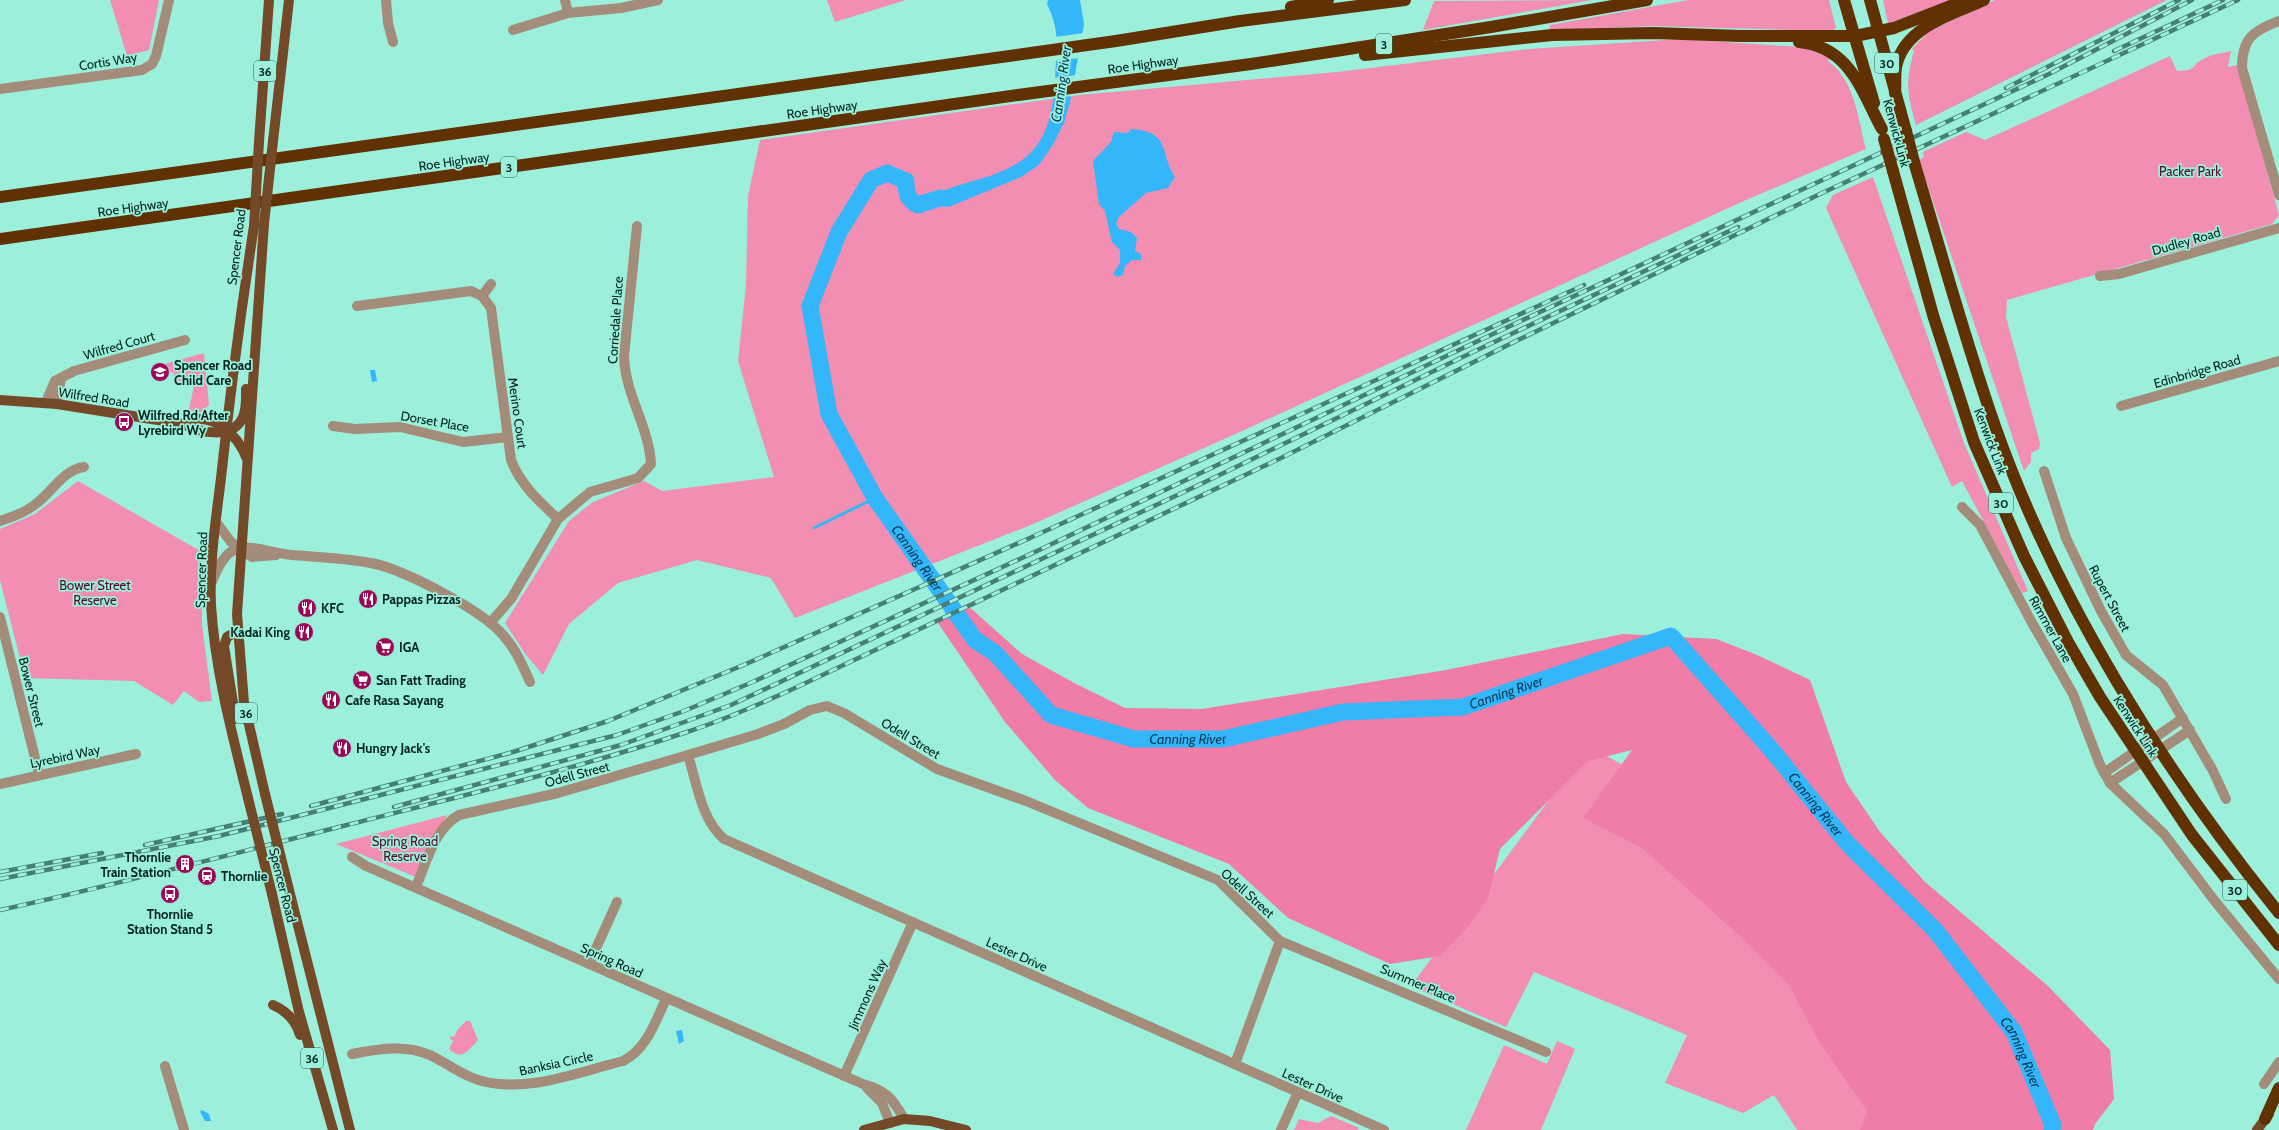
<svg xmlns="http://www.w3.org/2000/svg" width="2279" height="1130" font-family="Cabin,sans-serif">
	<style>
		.green { fill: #f28eb2 }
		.forest { fill: #ef7da8 }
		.water { fill: #34b6fb }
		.pier { fill: #9befdb }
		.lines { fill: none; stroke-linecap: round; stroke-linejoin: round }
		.stream { stroke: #34b6fb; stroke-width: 3 }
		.river { stroke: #34b6fb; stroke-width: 17 }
		.minor { stroke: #a48c7a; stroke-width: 10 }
		.major { stroke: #734928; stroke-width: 10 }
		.highway { stroke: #603102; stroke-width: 12 }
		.rail-casing { stroke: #467f73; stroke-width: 4.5 }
		.rail { stroke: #9befdb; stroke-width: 3; stroke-dasharray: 9; stroke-linecap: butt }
		.major-bridge { stroke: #734928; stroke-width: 10 }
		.highway-bridge { stroke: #603102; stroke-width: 12 }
		.labels { text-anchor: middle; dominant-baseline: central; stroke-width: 3.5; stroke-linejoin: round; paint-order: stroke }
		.shield { fill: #9befdb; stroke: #2e6156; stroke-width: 1 }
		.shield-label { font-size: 12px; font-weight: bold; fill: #00241d }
		.street-label { font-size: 13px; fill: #00241d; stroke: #9befdb }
		.park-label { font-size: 13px; fill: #530c2d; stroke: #9befdb }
		.poi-label { font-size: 13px; font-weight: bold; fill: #00241d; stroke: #9befdb; text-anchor: start }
		.water-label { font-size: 14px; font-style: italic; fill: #043b56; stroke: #9befdb }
	</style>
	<rect width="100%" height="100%" fill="#9befdb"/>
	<!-- green -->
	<g class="green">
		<path d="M 110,0 L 159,0 L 149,50 L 127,56 Z"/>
		<path d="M 827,0 L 906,0 L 835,22 Z"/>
		<path d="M 1592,0 L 1423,30 L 1434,1 Z"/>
		<path d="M 1688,0 L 1829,0 L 1836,28 L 1831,31 L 1652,26 L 1550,30 L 1550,25 Z"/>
		<path d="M 1883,0 L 1956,0 L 1888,24 Z"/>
		<path d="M 1995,0 L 2167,0 L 1916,125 C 1907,93 1905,83 1914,51 L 1912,49 L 1929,31 Z"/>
		<path d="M 1681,39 L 1800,47 L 1830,57 L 1828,61 C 1855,81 1858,118 1866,149 L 1746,200 L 1231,436 L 1031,525 L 795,618 L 771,578 L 697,560 L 618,583 L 569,624 L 543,675 L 526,655 L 505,623 L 569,521 L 593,502 L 644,481 L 662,491 L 774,477 L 738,361 L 746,285 L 748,196 L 760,140 L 1079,95 L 1337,72 L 1529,49 Z"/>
		<path d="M 2231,51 L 2228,67 L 2237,65 L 2279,215 L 2272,224 L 2007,300 L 2006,317 L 2040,443 L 2039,449 L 2031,453 L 2031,462 L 2024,471 L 1919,160 L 1924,157 L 1923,152 L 1966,132 L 1985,140 L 2170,56 L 2177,71 C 2199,70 2189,66 2205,58 C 2213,54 2223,53 2231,51 Z"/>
		<path d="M 1873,177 L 1964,443 L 2028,591 L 2022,593 L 1962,481 L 1952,487 L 1826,208 L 1833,195 Z"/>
		<path d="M 204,353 L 209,405 L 201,412 L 189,410 L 194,385 L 173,381 L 174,373 L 157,370 L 157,366 Z"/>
		<path d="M 78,481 L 202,552 L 202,625 L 212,701 L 199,702 L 184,691 L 173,705 L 134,681 L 25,678 L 0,580 L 0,529 L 35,514 Z"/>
		<path d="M 1589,746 L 1774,850 L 1954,1130 L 1797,1130 L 1774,1095 L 1743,1113 L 1665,1083 L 1687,1035 L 1534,972 L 1506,1027 L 1411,986 Z"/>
		<path d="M 447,815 L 416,877 L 336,844 Z"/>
		<path d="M 466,1021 L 470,1021 L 478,1040 C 469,1049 463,1062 449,1049 L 453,1041 L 449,1037 L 455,1036 L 457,1030 Z"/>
		<path d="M 1557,1041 L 1575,1049 L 1541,1130 L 1466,1130 L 1504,1045 L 1547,1064 Z"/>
		<path d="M 1331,1116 L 1359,1128 L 1358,1130 L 1294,1130 L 1299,1119 L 1318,1123 Z"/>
	</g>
	<!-- forest -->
	<path class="forest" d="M 966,604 L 1022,654 L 1076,684 L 1125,708 L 1202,709 L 1446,670 L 1623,634 L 1716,639 L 1755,654 L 1810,680 L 1846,782 L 1880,832 L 1925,882 L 2048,986 L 2110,1050 L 2114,1099 L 2095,1124 L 2093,1130 L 1860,1130 L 1867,1111 L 1818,1040 L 1789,985 L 1740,936 L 1642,848 L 1583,818 L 1632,750 L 1588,761 L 1500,849 L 1488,898 L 1467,928 L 1440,956 L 1390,964 L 1288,918 L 1229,864 L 1088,808 L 1055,780 L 1005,722 L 936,620 Z"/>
	<!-- water -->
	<g class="water">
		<path d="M 1048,0 L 1080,0 L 1084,24 L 1070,102 L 1064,123 L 1054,143 L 1039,165 L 1021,177 L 949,207 L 918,205 C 934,192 953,187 973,181 C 1033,165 1051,142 1055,81 C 1056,50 1061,32 1047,4 Z"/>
		<path d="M 1131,129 C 1171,132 1159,151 1175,177 L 1168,188 L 1146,193 L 1119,217 L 1116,223 L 1119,229 L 1131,232 L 1137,238 L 1135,251 L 1141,254 L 1141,260 L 1132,260 L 1125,266 L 1123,275 L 1117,277 L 1113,274 L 1120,263 L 1120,250 L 1112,242 L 1105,211 L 1099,204 L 1093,161 L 1111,142 L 1114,132 L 1128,133 Z"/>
		<path d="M 370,370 L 375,370 L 377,381 L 372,382 Z"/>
		<path d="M 682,1030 L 684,1041 L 679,1044 L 676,1031 Z"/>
		<path d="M 202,1110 L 209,1114 L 211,1121 L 205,1121 L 200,1112 Z"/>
	</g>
	<!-- pier -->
	<g class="pier">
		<path d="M 1084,33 L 1080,58 L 1054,61 L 1055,37 Z"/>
		<path d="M 1077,75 L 1073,96 L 1052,98 L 1053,78 Z"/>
	</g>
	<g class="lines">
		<!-- stream -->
		<path class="stream" d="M 814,528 L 875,498"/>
		<!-- river -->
		<path class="river" id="s1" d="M 940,198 L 918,205 C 907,199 906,193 906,181 L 887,173 L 871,180 L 839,232 L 810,306 L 829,414 L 875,498 L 975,640 L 995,653 L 1051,715 L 1134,739 L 1223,739 L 1343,712 L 1463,707 L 1671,636 L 1770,748 L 1847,843 L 1935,930 L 2014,1032 L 2053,1125 L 2052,1130"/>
		<!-- minor -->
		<g class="minor">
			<path d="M 386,0 L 388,23 L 393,42"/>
			<path d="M 565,0 L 568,13"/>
			<path d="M 2279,21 C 2253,31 2242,38 2242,68 L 2279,195"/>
			<path d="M 513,30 L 568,13 L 621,8 L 658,0"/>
			<path d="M 0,89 L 142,70 L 152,64 L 156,56 L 169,0"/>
			<path d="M 2100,276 L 2119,274 L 2279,228"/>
			<path d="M 482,296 L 491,284"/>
			<path d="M 357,306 L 471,291 L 482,296 L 491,308 L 511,460 C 520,484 540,502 558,519"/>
			<path d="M 46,402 L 55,381 L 74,371 L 185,340"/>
			<path d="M 57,404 L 61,378"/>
			<path d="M 2121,406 L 2279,361"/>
			<path d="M 333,426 L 355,429 L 400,427 L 463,442 L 508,437"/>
			<path d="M 2044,471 L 2066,538 L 2101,611 L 2126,655 L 2163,685 L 2212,769 L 2226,799"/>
			<path d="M 1962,507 L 1980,525 L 2031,621 L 2073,694 L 2100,765 L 2110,783 L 2164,834 L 2214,900 L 2279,979"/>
			<path d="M 0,521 C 13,517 26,512 37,503 C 53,491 63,470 84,467"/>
			<path d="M 216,522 L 231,542 L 252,557 L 276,555"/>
			<path d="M 212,582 C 231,530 251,551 292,555 C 318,557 345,558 371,563 C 403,569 482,610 503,635 C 515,648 523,666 530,682"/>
			<path d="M 0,617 L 39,774"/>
			<path d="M 490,623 L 511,599 L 558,519 L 590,492 L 638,478 L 651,464 C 649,426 625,395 624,356 L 637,226"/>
			<path d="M 688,755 C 697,784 701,819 724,839 L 1384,1130"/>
			<path d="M 2104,773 L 2183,718"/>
			<path d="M 2110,783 L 2190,730"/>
			<path d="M 0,784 L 136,754"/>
			<path d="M 352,857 L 366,866 L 863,1084 C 886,1090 893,1099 904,1119"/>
			<path d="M 416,887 C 426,863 435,828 459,815 L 558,793 L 688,755 L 758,734 L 784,724 L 810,710 L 827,706 L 844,713 L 937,769 L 1026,801 L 1218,880 L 1280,941 L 1235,1064"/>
			<path d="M 1280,941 L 1546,1052"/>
			<path d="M 589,964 L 617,902"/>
			<path d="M 352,1054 C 378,1049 405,1044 430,1055 C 447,1063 464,1077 482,1081 C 528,1093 578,1072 623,1061 C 647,1049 655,1022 666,999"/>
			<path d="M 165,1066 L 184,1130"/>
			<path d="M 844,1076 L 913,922"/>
			<path d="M 2264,1084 L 2279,1062"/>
			<path d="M 867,1088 L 882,1103 L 890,1123"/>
			<path d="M 1281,1130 L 1298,1092"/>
		</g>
		<!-- major -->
		<g class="major">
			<path d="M 273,141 L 289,0"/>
			<path d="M 259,142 L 269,0"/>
			<path d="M 264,224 L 237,614 L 244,703 L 265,794"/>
			<path d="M 0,400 L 57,404 L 183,424 C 199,433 232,439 242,419 C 247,411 246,398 246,389"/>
			<path d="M 183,424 C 211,408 238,435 247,459"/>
			<path d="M 233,720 L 234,709 L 224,646 L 227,637 L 238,631"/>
			<path d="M 248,798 C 232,734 215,670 211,605 C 209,562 216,520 221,478 C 230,394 241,310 254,226"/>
			<path d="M 289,890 L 350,1130"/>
			<path d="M 272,894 L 299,1012 L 333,1130"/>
			<path d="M 273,1005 C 287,1011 296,1021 300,1035"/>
			<path d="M 864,1130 L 904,1119 L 930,1121 L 966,1130"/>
			<path d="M 2257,1130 L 2269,1114"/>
		</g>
		<!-- highway -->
		<g class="highway">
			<path d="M 1844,0 L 1874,103"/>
			<path d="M 1870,0 L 1906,131"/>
			<path d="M 1291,7 L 1328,0"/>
			<path d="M 1799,42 C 1850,47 1861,90 1882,129"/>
			<path d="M 1365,55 L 1552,35 L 1654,33 L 1740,36 L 1855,36 L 1894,28 L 1966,0"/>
			<path d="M 1895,93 C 1896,84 1894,72 1897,63 C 1907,26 1953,14 1984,0"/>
			<path d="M 1914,162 C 1941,251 1965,341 1996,429 C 2057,601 2164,771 2279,913"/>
			<path d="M 1893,171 L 1933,315 L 1974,442 L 2024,556 L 2068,642 L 2100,697 L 2192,835 L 2279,945"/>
			<path d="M 0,197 L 1116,41 L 1240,21 L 1405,0"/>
			<path d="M 0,239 L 1018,95 L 1251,64 L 1491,27 L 1647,0"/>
			<path d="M 2265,1119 L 2279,1088"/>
		</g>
		<defs>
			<g id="rail">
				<path d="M 2114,51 L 2223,0"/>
				<path d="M 2006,88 L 2179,0"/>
				<path d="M 311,806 L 513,752 L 608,721 L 746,664 L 1030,538 L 1584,285"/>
				<path d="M 394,807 L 621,745 L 731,705 L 1203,483 L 1471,353 L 1738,227"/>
				<path d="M 145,845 L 282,814"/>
				<path d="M 0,872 L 102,853"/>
				<path d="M 0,879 L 219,836 L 617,735 L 684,711 L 755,681 L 1037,551 L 1461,349 L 2049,74 L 2192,0"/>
				<path d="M 0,910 C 116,885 231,854 347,825 C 461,796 576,769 687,732 C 724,720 760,704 795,688 L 1279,459 L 1514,342 L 1820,194 L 2238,0"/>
			</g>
		</defs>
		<!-- rail casing -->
		<use href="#rail" class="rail-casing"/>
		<!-- rail -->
		<use href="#rail" class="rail"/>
		<!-- major-bridge -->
		<g class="major-bridge">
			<path d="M 264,224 L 273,141"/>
			<path d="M 254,226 L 259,142"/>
			<path d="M 265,794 L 289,890"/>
			<path d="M 248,798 L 272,894"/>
		</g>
		<!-- highway-bridge -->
		<g class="highway-bridge">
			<path d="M 1906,131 L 1914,162"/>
			<path d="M 1884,139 L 1893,171"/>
		</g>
	</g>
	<!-- icons -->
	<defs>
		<symbol id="school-disc" viewBox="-11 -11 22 22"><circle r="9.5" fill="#9b0756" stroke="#9befdb"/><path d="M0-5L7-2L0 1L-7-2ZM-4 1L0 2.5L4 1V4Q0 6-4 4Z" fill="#fff"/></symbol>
		<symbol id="bus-disc" viewBox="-11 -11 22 22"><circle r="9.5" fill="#9b0756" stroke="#9befdb"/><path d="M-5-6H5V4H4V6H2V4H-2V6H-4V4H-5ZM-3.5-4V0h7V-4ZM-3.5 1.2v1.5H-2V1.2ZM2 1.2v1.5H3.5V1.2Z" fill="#fff"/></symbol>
		<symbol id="restaurant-disc" viewBox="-11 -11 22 22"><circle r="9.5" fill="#9b0756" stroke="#9befdb"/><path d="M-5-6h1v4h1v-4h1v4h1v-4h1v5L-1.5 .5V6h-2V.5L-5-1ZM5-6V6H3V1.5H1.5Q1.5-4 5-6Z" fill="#fff"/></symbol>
		<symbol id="supermarket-disc" viewBox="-11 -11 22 22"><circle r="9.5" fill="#9b0756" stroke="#9befdb"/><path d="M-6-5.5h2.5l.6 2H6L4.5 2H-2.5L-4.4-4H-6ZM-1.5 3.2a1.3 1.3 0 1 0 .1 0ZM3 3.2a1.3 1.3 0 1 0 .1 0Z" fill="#fff"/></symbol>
		<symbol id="building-disc" viewBox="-11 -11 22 22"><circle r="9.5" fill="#9b0756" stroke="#9befdb"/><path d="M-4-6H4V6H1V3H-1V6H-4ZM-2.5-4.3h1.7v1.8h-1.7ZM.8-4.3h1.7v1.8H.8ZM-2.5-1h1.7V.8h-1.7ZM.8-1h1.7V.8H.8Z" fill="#fff"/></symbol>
		<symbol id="station-disc" viewBox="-11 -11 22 22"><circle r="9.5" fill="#9b0756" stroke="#9befdb"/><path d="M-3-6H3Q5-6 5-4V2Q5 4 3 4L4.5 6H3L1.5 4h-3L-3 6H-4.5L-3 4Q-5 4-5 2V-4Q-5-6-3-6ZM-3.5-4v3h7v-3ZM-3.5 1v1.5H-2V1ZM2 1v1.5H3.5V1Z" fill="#fff"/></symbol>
	</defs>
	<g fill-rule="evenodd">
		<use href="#school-disc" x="149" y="361" width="22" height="22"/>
		<use href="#bus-disc" x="113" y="411" width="22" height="22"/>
		<use href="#restaurant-disc" x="357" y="588" width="22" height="22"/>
		<use href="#restaurant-disc" x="296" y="597" width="22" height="22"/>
		<use href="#restaurant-disc" x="293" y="621" width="22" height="22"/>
		<use href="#supermarket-disc" x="374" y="636" width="22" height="22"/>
		<use href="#supermarket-disc" x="351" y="669" width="22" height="22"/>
		<use href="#restaurant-disc" x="320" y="689" width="22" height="22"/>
		<use href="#restaurant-disc" x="331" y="737" width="22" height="22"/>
		<use href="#building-disc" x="174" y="853" width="22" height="22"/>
		<use href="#station-disc" x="196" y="865" width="22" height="22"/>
		<use href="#bus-disc" x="159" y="883" width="22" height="22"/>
	</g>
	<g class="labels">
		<!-- shield labels -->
		<g class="shield">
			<rect x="1376" y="34" width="16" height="20" rx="3"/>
			<rect x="1875" y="53" width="24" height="20" rx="3"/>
			<rect x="254" y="61" width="22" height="20" rx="3"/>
			<rect x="501" y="157" width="16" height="20" rx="3"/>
			<rect x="1989" y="493" width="24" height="20" rx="3"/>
			<rect x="235" y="703" width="22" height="20" rx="3"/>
			<rect x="2223" y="880" width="24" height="20" rx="3"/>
			<rect x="301" y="1048" width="22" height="20" rx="3"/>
		</g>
		<g class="shield-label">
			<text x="1384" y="44">3</text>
			<text x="1887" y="63">30</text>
			<text x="265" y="71">36</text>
			<text x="509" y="167">3</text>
			<text x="2001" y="503">30</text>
			<text x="246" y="713">36</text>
			<text x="2235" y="890">30</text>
			<text x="312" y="1058">36</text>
		</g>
		<!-- street labels -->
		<g class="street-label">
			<text transform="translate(108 61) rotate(-9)">Cortis Way</text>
			<text transform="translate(1143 64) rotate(-8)">Roe Highway</text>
			<text transform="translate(822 109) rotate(-8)">Roe Highway</text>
			<text transform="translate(1897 133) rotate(75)">Kenwick Link</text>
			<text transform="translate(454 161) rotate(-8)">Roe Highway</text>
			<text transform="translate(133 207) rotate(-8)">Roe Highway</text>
			<text transform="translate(2186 241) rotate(-16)">Dudley Road</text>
			<text transform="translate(236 247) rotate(-83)">Spencer Road</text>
			<text transform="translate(615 320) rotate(-86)">Corriedale Place</text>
			<text transform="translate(119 345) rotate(-16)">Wilfred Court</text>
			<text transform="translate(2197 371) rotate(-16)">Edinbridge Road</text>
			<text transform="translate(94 397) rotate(9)">Wilfred Road</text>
			<text transform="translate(518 413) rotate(82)">Merino Court</text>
			<text transform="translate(435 421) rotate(10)">Dorset Place</text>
			<text transform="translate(1991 441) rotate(69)">Kenwick Link</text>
			<text transform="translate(201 570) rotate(-88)">Spencer Road</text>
			<text transform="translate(2110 598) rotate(62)">Rupert Street</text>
			<text transform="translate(2051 629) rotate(61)">Rimmer Lane</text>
			<text transform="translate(32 692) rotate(76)">Bower Street</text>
			<text transform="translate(2136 726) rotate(57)">Kenwick Link</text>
			<text transform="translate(911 738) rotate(31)">Odell Street</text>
			<text transform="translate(65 756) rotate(-12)">Lyrebird Way</text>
			<text transform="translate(577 774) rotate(-15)">Odell Street</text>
			<text transform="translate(283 885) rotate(76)">Spencer Road</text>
			<text transform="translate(1248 893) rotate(42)">Odell Street</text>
			<text transform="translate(1017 954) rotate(24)">Lester Drive</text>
			<text transform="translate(612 960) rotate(24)">Spring Road</text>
			<text transform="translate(1418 983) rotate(23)">Summer Place</text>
			<text transform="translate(867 994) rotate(-66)">Jimmons Way</text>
			<text transform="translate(556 1063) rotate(-12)">Banksia Circle</text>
			<text transform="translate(1313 1085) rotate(24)">Lester Drive</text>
		</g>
		<!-- park labels -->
		<g class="park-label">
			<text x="2190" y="171">Packer Park</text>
			<text x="95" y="585">Bower Street<tspan x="95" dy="15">Reserve</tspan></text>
			<text x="405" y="841">Spring Road<tspan x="405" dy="15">Reserve</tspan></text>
		</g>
		<!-- poi labels -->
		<g class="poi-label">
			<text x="174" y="365">Spencer Road<tspan x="174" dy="15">Child Care</tspan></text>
			<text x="138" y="415">Wilfred Rd After<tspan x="138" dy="15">Lyrebird Wy</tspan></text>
			<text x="382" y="599">Pappas Pizzas</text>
			<text x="321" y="608">KFC</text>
			<text x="290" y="632" text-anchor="end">Kadai King</text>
			<text x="399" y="647">IGA</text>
			<text x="376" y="680">San Fatt Trading</text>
			<text x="345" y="700">Cafe Rasa Sayang</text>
			<text x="356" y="748">Hungry Jack's</text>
			<text x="171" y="857" text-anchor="end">Thornlie<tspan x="171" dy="15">Train Station</tspan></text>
			<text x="221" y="876">Thornlie</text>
			<text x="170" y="914" text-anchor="middle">Thornlie<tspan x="170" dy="15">Station Stand 5</tspan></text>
		</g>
		<!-- water labels -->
		<g class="water-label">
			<text transform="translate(1061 84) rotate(-82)">Canning River</text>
			<text stroke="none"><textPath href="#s1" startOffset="509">Canning River</textPath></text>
			<text stroke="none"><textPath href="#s1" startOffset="1181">Canning River</textPath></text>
			<text stroke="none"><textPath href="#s1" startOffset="857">Canning River</textPath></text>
			<text stroke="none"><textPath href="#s1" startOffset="1577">Canning River</textPath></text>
			<text stroke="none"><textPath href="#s1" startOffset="1901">Canning River</textPath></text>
		</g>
	</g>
</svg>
